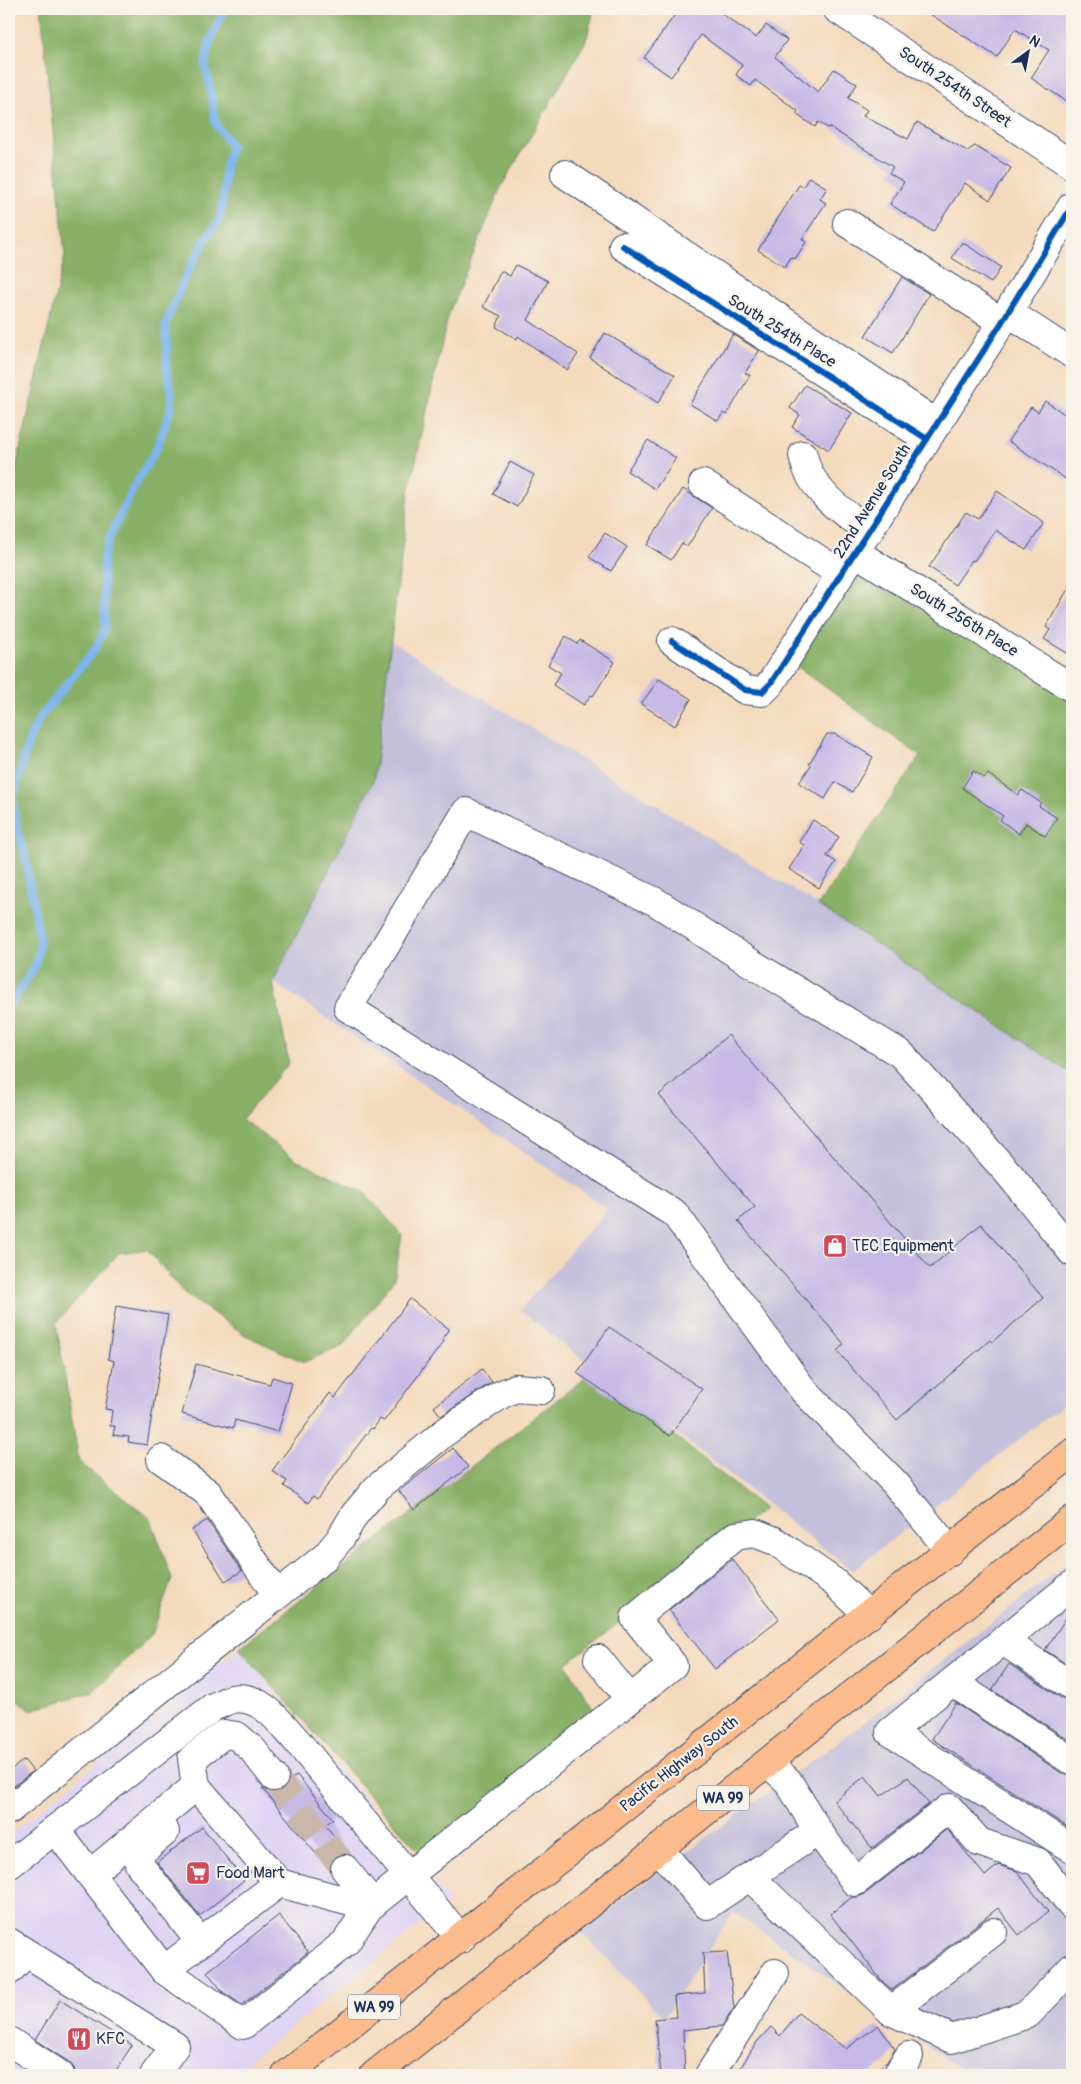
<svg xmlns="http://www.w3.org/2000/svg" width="1081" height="2084" font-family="Pangolin,sans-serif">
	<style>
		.built { fill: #e0d4f4 }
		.industrial { fill: #c4c0db }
		.forest { fill: #88b066; stroke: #527062 }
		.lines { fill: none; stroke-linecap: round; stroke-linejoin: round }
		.stream { stroke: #7db5ed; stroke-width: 8 }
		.building { fill: #c7b9e6 }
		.minor-tunnel { stroke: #c9b8a9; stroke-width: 28; stroke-dasharray: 28 14; stroke-linecap: butt }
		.minor-casing { stroke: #3c496c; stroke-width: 30 }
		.major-casing { stroke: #3c496c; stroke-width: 30 }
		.minor { stroke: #fff; stroke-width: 28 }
		.major { stroke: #fbbb8c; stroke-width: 28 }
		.cycleway-casing { stroke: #f7f3e8; stroke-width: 9 }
		.cycleway { stroke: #0057b8; stroke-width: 6 }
		.labels { text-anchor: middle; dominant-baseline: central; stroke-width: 4.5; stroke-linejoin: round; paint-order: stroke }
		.shield { fill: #f7f3e8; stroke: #5d6a87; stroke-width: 1 }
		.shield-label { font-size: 15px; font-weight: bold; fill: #1b2f5e }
		.street-label { font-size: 16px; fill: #1b2f5e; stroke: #f7f3e8 }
		.poi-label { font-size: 16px; fill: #1b2f5e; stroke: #f7f3e8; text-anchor: start }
	</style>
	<rect width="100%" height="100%" fill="#f7f3e8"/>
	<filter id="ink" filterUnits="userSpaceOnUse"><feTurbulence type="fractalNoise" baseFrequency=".02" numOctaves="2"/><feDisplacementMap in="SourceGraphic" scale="10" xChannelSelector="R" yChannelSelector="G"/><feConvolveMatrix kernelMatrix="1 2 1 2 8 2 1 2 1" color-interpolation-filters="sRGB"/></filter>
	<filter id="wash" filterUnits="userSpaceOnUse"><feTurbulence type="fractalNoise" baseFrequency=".0096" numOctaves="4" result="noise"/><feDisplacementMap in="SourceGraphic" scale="20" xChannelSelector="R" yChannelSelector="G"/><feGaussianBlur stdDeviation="1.12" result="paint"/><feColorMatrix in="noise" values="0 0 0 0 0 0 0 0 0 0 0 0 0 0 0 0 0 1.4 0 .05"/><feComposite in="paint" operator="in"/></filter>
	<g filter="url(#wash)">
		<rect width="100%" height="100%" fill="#f4dabc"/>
		<!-- built -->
		<path class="built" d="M 239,1648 L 449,1901 L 231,2075 L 9,2075 L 9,1835 Z"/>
		<!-- industrial -->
		<g class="industrial">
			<path d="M 391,641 L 818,905 L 1072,1074 L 1072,1398 L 852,1571 L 520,1310 L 608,1209 L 273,982 L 374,779 Z"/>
			<path d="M 1072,1559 L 1072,2075 L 969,2075 L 733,1912 L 664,2018 L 579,1930 L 861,1725 Z"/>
		</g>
		<!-- forest -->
		<g class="forest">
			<path d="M 41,9 L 594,9 L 586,41 L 501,187 L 448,315 L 409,493 L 374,779 L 273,982 L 289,1063 L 242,1119 L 295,1159 L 363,1191 L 402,1235 L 394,1280 L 343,1346 L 304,1362 L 245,1335 L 184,1293 L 147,1249 L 119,1253 L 56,1323 L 79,1462 L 151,1519 L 172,1579 L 152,1634 L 94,1691 L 31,1710 L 9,1692 L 9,497 L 65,255 Z"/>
			<path d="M 855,552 L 1072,688 L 1072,1074 L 818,905 L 920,756 L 787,659 Z"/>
			<path d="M 595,1370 L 764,1509 L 566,1664 L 596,1713 L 424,1857 L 239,1648 Z"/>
		</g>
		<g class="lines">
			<!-- stream -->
			<path class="stream" d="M 9,1007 L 36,964 L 40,941 L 25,856 L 17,828 L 13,799 L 29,740 L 39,719 L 95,649 L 105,629 L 103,559 L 111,534 L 135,485 L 157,448 L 171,408 L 172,393 L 166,366 L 167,344 L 165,326 L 185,277 L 207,237 L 220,218 L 224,192 L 225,168 L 231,146 L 215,122 L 212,95 L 205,66 L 210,41 L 225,9"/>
		</g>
		<g id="blocks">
			<!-- building -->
			<g class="building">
				<path d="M 679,9 L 715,9 L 756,38 L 766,25 L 787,40 L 775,57 L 818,92 L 834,69 L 857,84 L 848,98 L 867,110 L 863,116 L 908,139 L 917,122 L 967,151 L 975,146 L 1011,168 L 990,200 L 965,183 L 933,232 L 890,204 L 904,182 L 889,173 L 893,167 L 829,127 L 828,128 L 818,122 L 815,127 L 796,114 L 798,111 L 755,80 L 751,86 L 736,75 L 742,65 L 701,35 L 671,77 L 644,58 Z"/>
				<path d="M 922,9 L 1064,9 L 1072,14 L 1072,105 L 1031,78 L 1049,50 L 1015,29 L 997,57 Z"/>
				<path d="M 809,177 L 827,188 L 820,199 L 826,203 L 802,239 L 806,242 L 795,259 L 791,257 L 785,267 L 758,250 L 799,185 L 803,187 Z"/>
				<path d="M 962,242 L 1001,267 L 991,283 L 952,258 Z"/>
				<path d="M 516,265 L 548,281 L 528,320 L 578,354 L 567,370 L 518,336 L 517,339 L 496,327 L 501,316 L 483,307 L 501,271 L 510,276 Z"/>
				<path d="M 902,277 L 929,294 L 893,353 L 865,336 Z"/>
				<path d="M 605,333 L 675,375 L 658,403 L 590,358 Z"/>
				<path d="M 733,334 L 759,351 L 745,373 L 750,375 L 727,415 L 723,413 L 718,421 L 690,404 Z"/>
				<path d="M 805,385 L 852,413 L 829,450 L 792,427 L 800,415 L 790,408 Z"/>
				<path d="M 1045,401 L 1072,419 L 1072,483 L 1008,441 L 1031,407 L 1038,412 Z"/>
				<path d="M 648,440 L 676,458 L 655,489 L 627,471 Z"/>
				<path d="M 510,462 L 534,475 L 517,507 L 493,494 Z"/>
				<path d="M 683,489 L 712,508 L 687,547 L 682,543 L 671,560 L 647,545 Z"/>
				<path d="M 997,491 L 1044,523 L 1026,550 L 995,530 L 974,561 L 972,560 L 955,585 L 929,567 L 966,512 L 978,519 Z"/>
				<path d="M 605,533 L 627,547 L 611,571 L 589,557 Z"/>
				<path d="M 1072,582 L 1072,656 L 1044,639 L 1050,630 L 1046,627 Z"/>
				<path d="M 566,636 L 577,644 L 580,640 L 615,662 L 593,696 L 591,695 L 584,705 L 553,685 L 561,673 L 548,665 Z"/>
				<path d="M 659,679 L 691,699 L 675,726 L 641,704 Z"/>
				<path d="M 827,734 L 835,734 L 873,757 L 852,792 L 835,782 L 825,799 L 799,783 L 811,765 L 809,764 Z"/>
				<path d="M 973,771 L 984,778 L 988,774 L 1018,795 L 1022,790 L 1041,803 L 1039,806 L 1057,818 L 1045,836 L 1026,823 L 1019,834 L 1000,820 L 1003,816 L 962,788 Z"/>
				<path d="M 813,820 L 839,837 L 827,856 L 836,862 L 819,888 L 789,869 L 804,845 L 799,842 Z"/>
				<path d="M 728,1035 L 930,1268 L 981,1224 L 1043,1298 L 992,1342 L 990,1340 L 897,1420 L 837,1351 L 844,1344 L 738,1221 L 755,1207 L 659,1095 Z"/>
				<path d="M 410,1299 L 449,1329 L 442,1339 L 444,1341 L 384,1421 L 380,1419 L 373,1429 L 371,1428 L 317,1499 L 313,1496 L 308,1503 L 284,1486 L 287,1481 L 272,1471 L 330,1393 L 335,1398 Z"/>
				<path d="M 116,1306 L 168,1315 L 147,1445 L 128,1442 L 129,1437 L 113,1435 L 115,1426 L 110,1426 L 112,1410 L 105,1409 L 114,1361 L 108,1359 Z"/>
				<path d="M 609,1327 L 702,1389 L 670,1436 L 577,1373 Z"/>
				<path d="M 196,1364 L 270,1384 L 272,1377 L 292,1383 L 278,1432 L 235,1420 L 233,1428 L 182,1414 Z"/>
				<path d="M 482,1369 L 492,1382 L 441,1416 L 434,1407 Z"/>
				<path d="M 453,1448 L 468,1467 L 414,1510 L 399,1491 Z"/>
				<path d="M 207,1520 L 242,1571 L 225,1581 L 192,1530 Z"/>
				<path d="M 732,1559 L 779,1619 L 715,1669 L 669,1610 Z"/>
				<path d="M 1072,1609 L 1072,1668 L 1045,1650 Z"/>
				<path d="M 1009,1664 L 1063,1699 L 1072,1701 L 1072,1742 L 992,1690 Z"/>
				<path d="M 956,1703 L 1063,1774 L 1072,1776 L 1072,1830 L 932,1739 Z"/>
				<path d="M 24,1760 L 33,1771 L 9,1790 L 9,1771 Z"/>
				<path d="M 297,1775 L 333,1819 L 325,1825 L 349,1854 L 342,1854 L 335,1857 L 330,1864 L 330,1871 L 262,1788 L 269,1792 L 277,1792 L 284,1789 L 289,1781 Z"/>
				<path d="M 865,1776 L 881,1796 L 908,1777 L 929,1804 L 872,1848 L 834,1801 Z"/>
				<path d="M 202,1827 L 244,1880 L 200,1916 L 157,1862 Z"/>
				<path d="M 947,1829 L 985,1876 L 998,1865 L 1017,1871 L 1048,1912 L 1019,1935 L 998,1908 L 892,1990 L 882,1981 L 830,1914 L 852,1897 L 858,1897 L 865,1894 Z"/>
				<path d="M 279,1915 L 308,1952 L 242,2005 L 223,1992 L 207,1972 Z"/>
				<path d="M 727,1952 L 734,2008 L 722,2026 L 683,2030 L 685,2075 L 661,2075 L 655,2019 L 676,2017 L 674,1996 L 705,1993 L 703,1953 Z"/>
				<path d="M 60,2000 L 132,2045 L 113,2075 L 76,2075 L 74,2068 L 69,2062 L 35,2040 Z"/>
				<path d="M 798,2013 L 846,2049 L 878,2025 L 895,2049 L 887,2062 L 869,2075 L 736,2075 L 756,2043 L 771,2027 L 780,2036 Z"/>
			</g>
		</g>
	</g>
	<g filter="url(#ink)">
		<use href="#blocks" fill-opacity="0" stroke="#3c496c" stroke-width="1"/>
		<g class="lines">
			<!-- minor-tunnel -->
			<path class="minor-tunnel" d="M 274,1777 L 345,1869"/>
			<defs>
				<g id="minor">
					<path d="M 837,9 L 1072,165"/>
					<path d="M 565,174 L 937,424"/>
					<path d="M 847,223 L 1002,322"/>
					<path d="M 623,246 L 915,431"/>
					<path d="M 1008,312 L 1072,354"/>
					<path d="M 803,455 C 810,491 841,511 869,531"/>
					<path d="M 703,484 L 841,574"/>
					<path d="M 855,552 L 1072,688"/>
					<path d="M 672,641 L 745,690 L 762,692 L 771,683 L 1002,322 L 1072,206"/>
					<path d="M 161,1459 L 208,1493 L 277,1595"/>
					<path d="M 950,1551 L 895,1483 L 804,1391 L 675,1214 L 348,1008 L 466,812 L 656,902 L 746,960 L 901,1054 L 1009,1174 L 1072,1252"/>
					<path d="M 1072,1585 L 890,1732 L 1072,1849"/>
					<path d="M 1003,1641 L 1072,1686"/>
					<path d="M 598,1659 L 630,1699"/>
					<path d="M 952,1682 L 1072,1761"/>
					<path d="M 196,1786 L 192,1759 L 224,1734 L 237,1736 L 252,1749 L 274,1777"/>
					<path d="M 9,1810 L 325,1557 L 340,1539 L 355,1514 L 377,1488 L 445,1432 L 502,1394 L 516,1388 L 541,1390"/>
					<path d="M 55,1829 L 164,1970 L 243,2025 L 346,1942 L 369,1907 L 673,1665 L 635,1618 L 735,1536 L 755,1533 L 775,1541 L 834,1582 L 869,1615"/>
					<path d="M 818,1831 L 855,1882 L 949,1808 L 979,1842 L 1038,1862 L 1072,1906"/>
					<path d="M 165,1832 L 141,1852 L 139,1856 L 139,1864 L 200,1942"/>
					<path d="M 659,1849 L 707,1905 L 818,1831 L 788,1781 L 768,1763"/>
					<path d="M 9,1865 L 213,1707 C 219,1705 225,1701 232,1699 C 259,1693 280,1722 296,1740 L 461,1939"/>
					<path d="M 345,1869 L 373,1904"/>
					<path d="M 90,1874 L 196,1786 L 279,1883"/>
					<path d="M 750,1877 L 891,2011 L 993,1932"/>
					<path d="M 9,1942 L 175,2046 L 154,2075"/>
					<path d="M 164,1970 L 279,1883 L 369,1907"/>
					<path d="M 9,1971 L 26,1953"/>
					<path d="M 891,2011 L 952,2039 L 1028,2014 L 1072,1968"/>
					<path d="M 9,2041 L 60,2075"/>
					<path d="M 709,2075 L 775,1973"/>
					<path d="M 897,2075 L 909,2056"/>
				</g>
				<g id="major">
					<path d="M 286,2075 L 1072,1453"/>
					<path d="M 374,2075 L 1072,1520"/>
				</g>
			</defs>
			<!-- minor casing -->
			<use href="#minor" class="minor-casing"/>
			<!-- major casing -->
			<use href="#major" class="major-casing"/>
			<!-- minor -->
			<use href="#minor" class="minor"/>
			<!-- major -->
			<use href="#major" class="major"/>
			<defs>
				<g id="cycleway">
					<path d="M 623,246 L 927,439"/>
					<path d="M 672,641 L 745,690 L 762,692 L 771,683 L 1002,322 L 1072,206"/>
				</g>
			</defs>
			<!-- cycleway casing -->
			<use href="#cycleway" class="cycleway-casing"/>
			<!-- cycleway -->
			<use href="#cycleway" class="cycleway"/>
		</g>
	</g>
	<!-- icons -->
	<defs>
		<symbol id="shop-square" viewBox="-11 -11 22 22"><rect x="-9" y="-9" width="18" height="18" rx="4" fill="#d1495b" stroke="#f7f3e8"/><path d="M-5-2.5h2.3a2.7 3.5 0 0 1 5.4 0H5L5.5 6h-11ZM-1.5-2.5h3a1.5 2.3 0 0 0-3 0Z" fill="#fff"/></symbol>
		<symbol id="supermarket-square" viewBox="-11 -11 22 22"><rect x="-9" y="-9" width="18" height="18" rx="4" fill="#d1495b" stroke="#f7f3e8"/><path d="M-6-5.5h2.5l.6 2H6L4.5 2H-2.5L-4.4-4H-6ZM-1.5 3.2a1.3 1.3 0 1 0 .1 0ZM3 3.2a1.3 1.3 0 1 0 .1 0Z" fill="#fff"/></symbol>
		<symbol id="restaurant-square" viewBox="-11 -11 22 22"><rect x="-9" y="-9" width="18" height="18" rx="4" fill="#d1495b" stroke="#f7f3e8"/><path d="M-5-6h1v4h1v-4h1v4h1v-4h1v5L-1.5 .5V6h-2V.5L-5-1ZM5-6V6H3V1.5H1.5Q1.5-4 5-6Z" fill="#fff"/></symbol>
	</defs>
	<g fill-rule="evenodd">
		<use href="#shop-square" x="821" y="1232" width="28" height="28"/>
		<use href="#supermarket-square" x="184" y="1859" width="28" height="28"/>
		<use href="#restaurant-square" x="65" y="2025" width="28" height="28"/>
	</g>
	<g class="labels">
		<!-- shield labels -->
		<g class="shield">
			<rect x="697" y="1785.5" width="52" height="25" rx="4"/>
			<rect x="348" y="1994.5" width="52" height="25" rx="4"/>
		</g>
		<g class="shield-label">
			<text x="723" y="1798">WA 99</text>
			<text x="374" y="2007">WA 99</text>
		</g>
		<!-- street labels -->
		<g class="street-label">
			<text transform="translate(955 87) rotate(34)">South 254th Street</text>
			<text transform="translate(782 331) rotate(32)">South 254th Place</text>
			<text transform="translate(872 501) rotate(-58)">22nd Avenue South</text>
			<text transform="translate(964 620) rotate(32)">South 256th Place</text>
			<text transform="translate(679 1764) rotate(-38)">Pacific Highway South</text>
		</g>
		<!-- poi labels -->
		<g class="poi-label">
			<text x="852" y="1246">TEC Equipment</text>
			<text x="216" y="1873">Food Mart</text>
			<text x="96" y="2039">KFC</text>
		</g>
	</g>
	<!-- margin -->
	<rect width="1081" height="2084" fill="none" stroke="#f7f3e8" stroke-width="30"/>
	<!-- north arrow -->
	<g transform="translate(1028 52) rotate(32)" stroke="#f7f3e8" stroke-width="4" paint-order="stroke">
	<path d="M0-4L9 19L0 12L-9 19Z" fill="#1b2f5e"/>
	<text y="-8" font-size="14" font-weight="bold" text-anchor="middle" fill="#1b2f5e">N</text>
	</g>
</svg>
